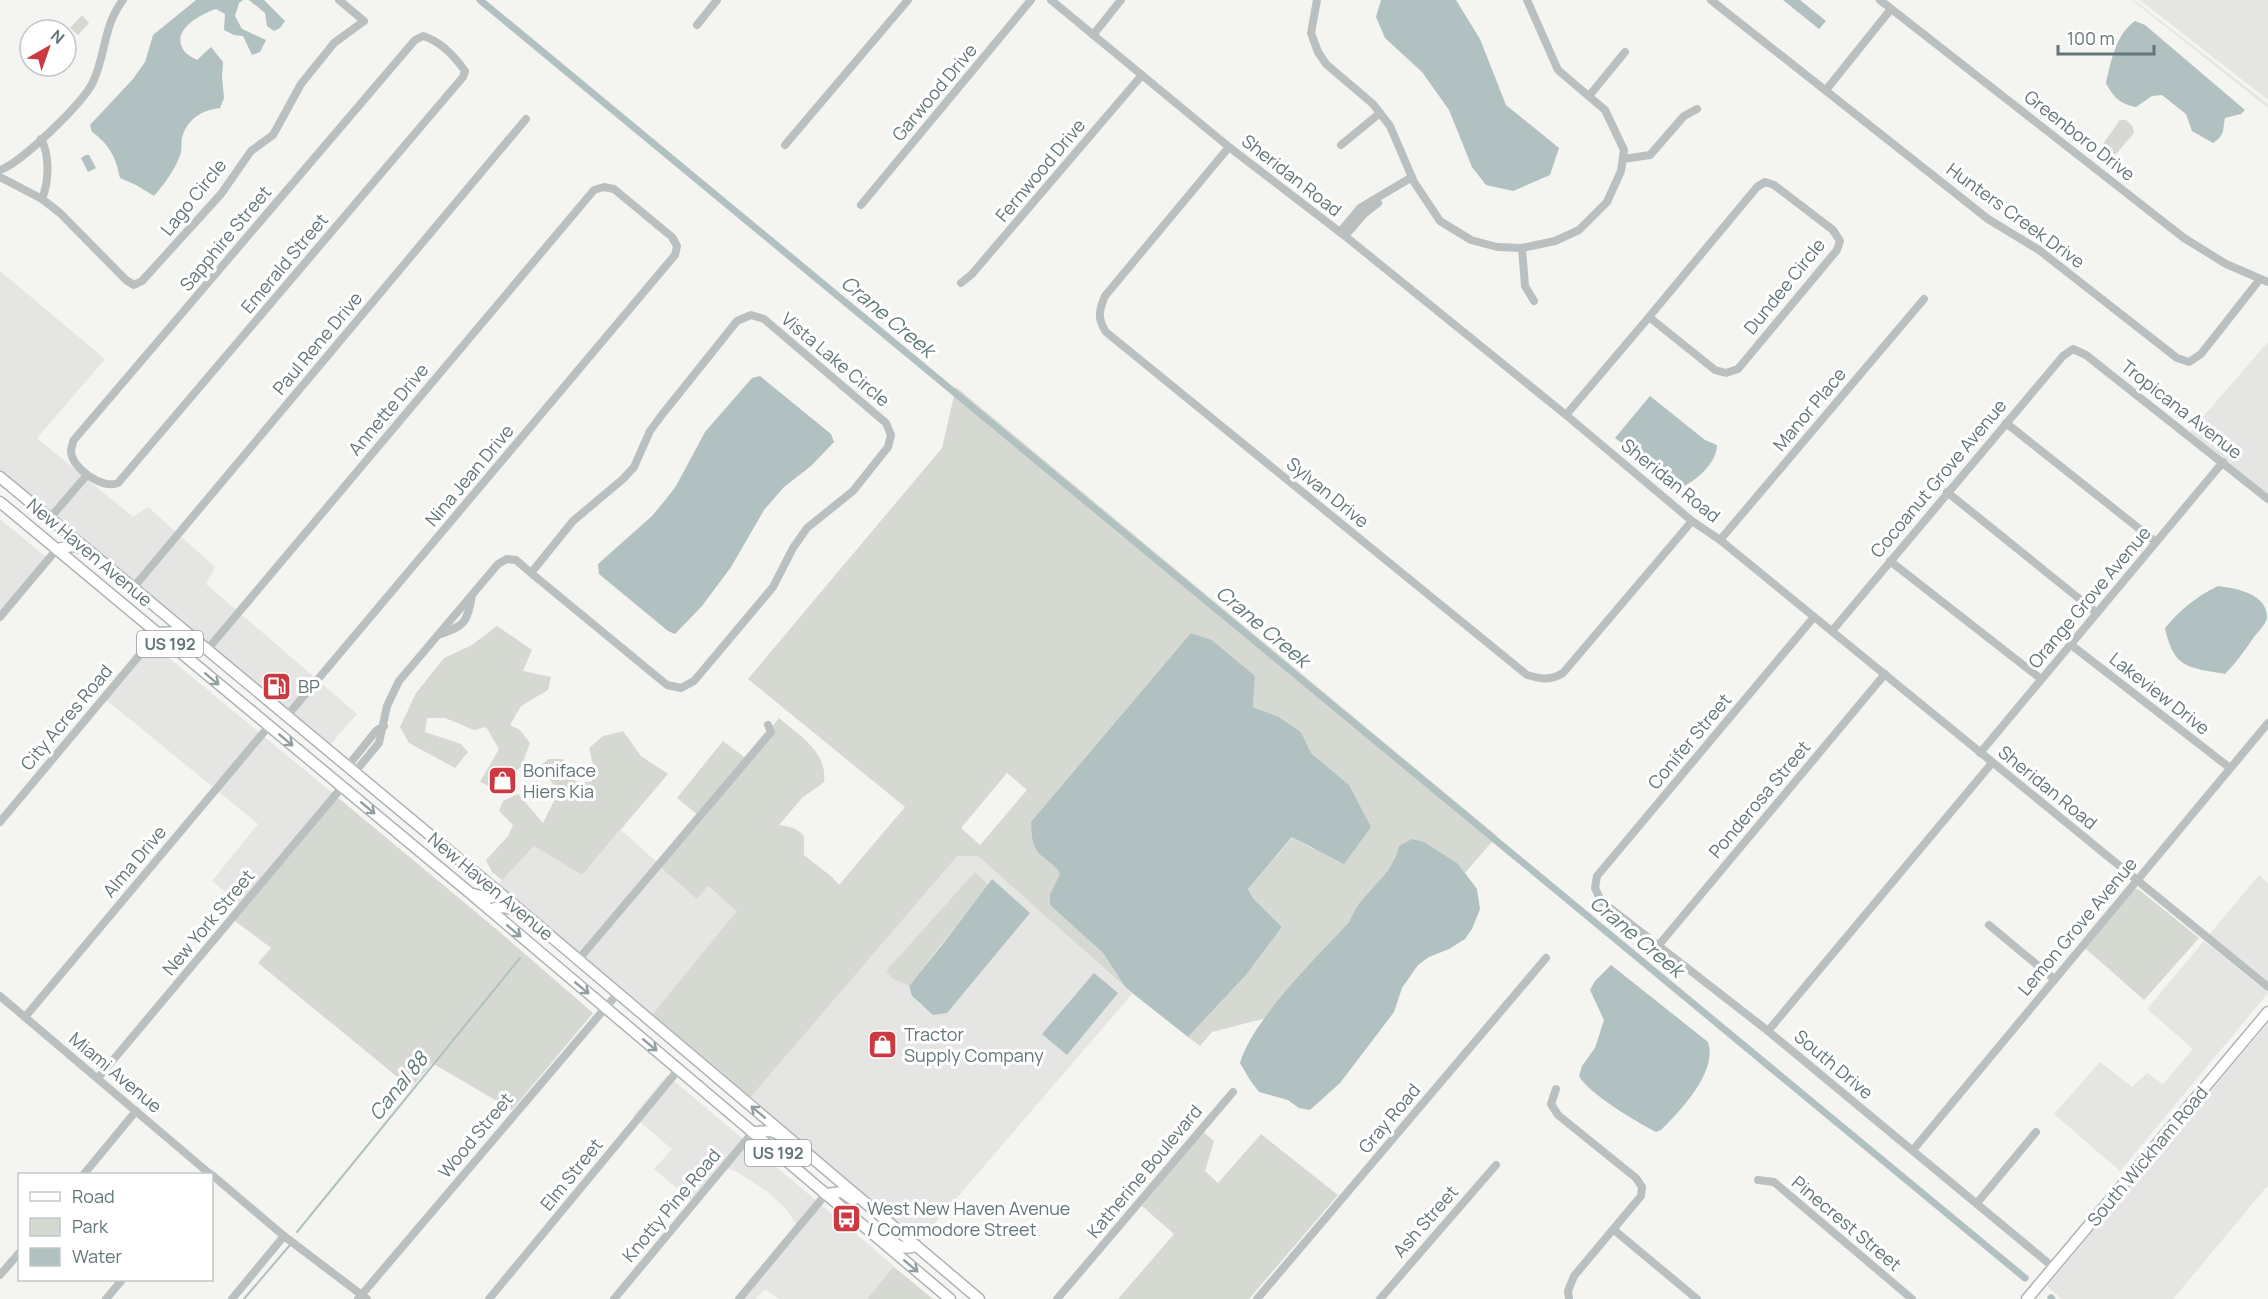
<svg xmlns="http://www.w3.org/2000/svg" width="2268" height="1299" font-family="Manrope,sans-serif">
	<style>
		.built { fill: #e5e5e4; fill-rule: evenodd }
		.green { fill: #d6d9d1; fill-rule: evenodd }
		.water { fill: #b1c0c0 }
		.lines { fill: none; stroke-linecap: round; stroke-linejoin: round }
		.stream { stroke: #b1c0c0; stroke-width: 2 }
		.canal { stroke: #b1c0c0; stroke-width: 7 }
		.major-casing { stroke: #aeb4b5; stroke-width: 13 }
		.minor { stroke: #bac0c0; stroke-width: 8 }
		.major { stroke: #fff; stroke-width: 10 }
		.oneway { stroke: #929fa1 }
		.labels { text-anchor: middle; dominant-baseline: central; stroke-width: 6; stroke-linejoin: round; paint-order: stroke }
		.shield { fill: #fff; stroke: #929fa1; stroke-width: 1.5 }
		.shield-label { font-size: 16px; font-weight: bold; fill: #637679 }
		.street-label { font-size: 18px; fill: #637679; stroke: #fff }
		.poi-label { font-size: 18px; fill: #637679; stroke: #fff; text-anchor: start }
		.water-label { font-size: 20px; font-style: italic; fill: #637b7b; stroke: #fff }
	</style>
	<rect width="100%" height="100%" fill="#f4f4f1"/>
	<!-- built -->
	<g class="built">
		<path d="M 2132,0 L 2134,0 L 2268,104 L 2268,108 Z"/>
		<path d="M 2140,0 L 2268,0 L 2268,100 Z"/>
		<path d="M 0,271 L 105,359 L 37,438 L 133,517 L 148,507 L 215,567 L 206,584 L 357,714 L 330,745 L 0,470 Z"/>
		<path d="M 2268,342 L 2268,496 L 2190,432 Z"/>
		<path d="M 0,519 L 46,557 L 0,612 Z"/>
		<path d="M 151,643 L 336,796 L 243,907 L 212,881 L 258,824 L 104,698 Z"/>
		<path d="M 621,830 L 697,898 L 707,886 L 738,911 L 651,1016 L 497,885 L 534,846 L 582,875 Z"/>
		<path d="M 956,856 L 978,856 L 1132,994 L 919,1242 L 749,1099 ZM 974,873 L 988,885 L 991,879 L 921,1006 L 912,996 L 909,986 L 893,979 Z"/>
		<path d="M 2259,875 L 2268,883 L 2268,982 L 2209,935 Z"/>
		<path d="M 2204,941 L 2268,993 L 2120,1171 L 2054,1114 L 2100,1062 L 2132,1087 L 2147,1073 L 2163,1084 L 2193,1049 L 2147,1009 Z"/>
		<path d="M 2268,1023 L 2268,1185 L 2173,1299 L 2062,1299 L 2047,1286 Z"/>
		<path d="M 667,1075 L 894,1266 L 867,1299 L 779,1299 L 765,1289 L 756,1299 L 743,1299 L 801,1231 L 786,1209 L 768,1192 L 737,1172 L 727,1168 L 696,1204 L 654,1169 L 672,1149 L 633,1116 Z"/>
	</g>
	<!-- green -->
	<g class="green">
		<path d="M 82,15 L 89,23 L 78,35 L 70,28 Z"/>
		<path d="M 2120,120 L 2126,120 L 2133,127 L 2134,133 L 2116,154 L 2113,155 L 2104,149 L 2103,144 Z"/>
		<path d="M 956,387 L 1497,836 L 1465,873 L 1458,864 L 1397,857 L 1372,891 L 1358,906 L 1349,922 L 1307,968 L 1266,1018 L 1212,1032 L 1200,1046 L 1188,1037 L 1246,975 L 1282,927 L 1253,898 L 1248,889 L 1293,837 L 1313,849 L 1349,785 L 1311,753 L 1301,732 L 1279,717 L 1253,707 L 1255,676 L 1212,640 L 1191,633 L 1041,856 L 1056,866 L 1060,874 L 1050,894 L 1050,905 L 1103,953 L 1126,988 L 978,856 L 957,856 L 749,1099 L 651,1016 L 737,911 L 708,886 L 697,899 L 659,866 L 703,819 L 677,798 L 723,741 L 747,759 L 779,718 C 799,735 828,752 824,782 L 802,798 L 779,825 C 789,826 797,828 804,836 L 804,855 L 832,877 L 839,885 L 905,807 L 748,679 L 942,448 ZM 1007,773 L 1027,790 L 980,845 L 961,828 Z"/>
		<path d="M 497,626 L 532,650 L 523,671 L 551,677 L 548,690 L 521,706 L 510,725 L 520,730 L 530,743 L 521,767 L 495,789 L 480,782 L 499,749 L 486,727 L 474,730 L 445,718 L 427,718 L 425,732 L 461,744 L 468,752 L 455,768 L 409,743 L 400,727 L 416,693 L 444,658 L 472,645 Z"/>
		<path d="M 623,731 L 641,756 L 668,774 L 582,875 L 534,846 L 502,880 L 492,872 L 486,860 L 508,836 L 513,825 L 499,811 L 503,801 L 518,794 L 543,823 L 559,791 L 539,767 L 548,759 L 563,759 L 567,777 L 578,782 L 591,782 L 595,772 L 589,748 L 603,736 Z"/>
		<path d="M 336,796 L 495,928 L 593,1013 L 512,1110 L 432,1063 L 411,1088 L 258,963 L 271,948 L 232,919 Z"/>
		<path d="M 975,872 L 988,885 L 909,986 L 893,979 L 886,971 Z"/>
		<path d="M 2133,889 L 2138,889 L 2199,938 L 2144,1000 L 2085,948 Z"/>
		<path d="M 1202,1131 L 1214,1141 L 1205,1171 L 1218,1183 L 1261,1134 L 1338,1195 L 1249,1299 L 1118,1299 L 1174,1234 L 1142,1206 Z"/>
		<path d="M 894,1266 L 894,1267 L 933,1299 L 867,1299 Z"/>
	</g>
	<!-- water -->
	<g class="water">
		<path d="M 196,0 L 243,0 L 239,3 L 235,16 L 242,29 L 266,40 L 260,52 L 252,55 L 243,36 L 234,35 L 224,30 L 225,14 L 216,9 C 201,14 168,31 185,52 C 187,55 194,58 197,60 L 211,47 L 223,62 L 222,77 L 224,98 L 220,108 C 202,110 187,119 182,138 C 181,142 182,148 181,152 C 177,167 164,185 154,196 L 136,185 L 120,178 C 116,157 109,144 92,132 L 90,125 L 133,79 L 145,62 L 153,35 Z"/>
		<path d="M 249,0 L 264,0 L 285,21 L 280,28 L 274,31 L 267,26 L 265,13 Z"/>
		<path d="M 1381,0 L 1456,0 L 1480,39 L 1506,105 L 1559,148 L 1550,175 L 1513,191 L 1486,185 L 1472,167 L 1449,110 L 1422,72 L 1385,38 L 1376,17 Z"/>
		<path d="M 1783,0 L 1800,0 L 1826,21 L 1819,29 Z"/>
		<path d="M 2135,21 L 2145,25 L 2245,110 L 2241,114 L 2225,118 C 2222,131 2226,134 2213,143 L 2192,131 L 2186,114 L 2162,95 L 2152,96 L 2136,107 C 2120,104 2113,97 2106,83 C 2111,61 2116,34 2135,21 Z"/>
		<path d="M 86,155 L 89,155 L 96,168 L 88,172 L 81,158 Z"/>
		<path d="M 760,376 L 831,434 L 834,442 L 811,466 L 784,487 L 764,510 L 731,567 L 702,606 L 675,634 L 668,631 L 599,574 L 598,564 L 652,516 L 666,499 L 676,486 L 705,432 L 752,378 Z"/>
		<path d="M 1650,396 L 1705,440 L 1717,445 C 1717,463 1695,482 1680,488 L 1615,438 Z"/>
		<path d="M 2218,586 C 2234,588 2268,593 2267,618 C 2265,625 2259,631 2254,637 C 2245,650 2236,663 2225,674 C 2188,667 2174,669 2165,628 C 2180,610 2197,596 2218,586 Z"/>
		<path d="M 1191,633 L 1212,640 L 1255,676 L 1253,707 L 1279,717 L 1301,732 L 1311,753 L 1349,785 L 1371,827 L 1344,864 L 1292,837 L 1248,889 L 1253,898 L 1282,927 L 1246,975 L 1188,1037 L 1126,988 L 1103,953 L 1050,905 L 1050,894 L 1060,874 C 1056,865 1050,863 1043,857 C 1031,848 1032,835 1031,822 Z"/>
		<path d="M 1412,839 L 1424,842 L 1458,864 L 1477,889 L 1480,909 L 1472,929 L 1465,939 L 1449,949 L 1429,957 L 1418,965 L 1402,988 L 1394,1012 L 1340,1083 L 1310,1110 L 1299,1108 L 1288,1100 L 1259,1092 L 1250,1080 L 1240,1063 C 1253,1019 1317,957 1349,922 C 1352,916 1355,910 1358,905 C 1373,886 1394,870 1399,846 Z"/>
		<path d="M 992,879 L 1030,913 L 947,1013 L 933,1015 L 912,996 L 909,986 L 942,945 Z"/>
		<path d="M 1611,965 L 1708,1042 C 1718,1072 1680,1111 1661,1130 L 1656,1132 C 1637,1122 1589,1094 1579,1076 L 1582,1066 L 1595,1048 L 1604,1020 L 1590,990 L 1595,981 Z"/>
		<path d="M 1094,973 L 1118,993 L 1067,1055 L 1042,1034 Z"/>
	</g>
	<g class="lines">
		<!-- stream -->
		<g class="stream">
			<path d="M 297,1232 L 520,958"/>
			<path d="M 244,1299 L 290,1245"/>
		</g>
		<!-- canal -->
		<g class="canal">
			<path d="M 480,0 L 2025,1278"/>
			<path d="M 2051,1298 L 2052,1299"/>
		</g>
		<defs>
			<g id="major">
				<path d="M 0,477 L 502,895 L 979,1299"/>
				<path d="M 0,502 L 470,893 L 950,1299"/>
				<path d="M 57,549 L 72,546 L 86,549"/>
				<path d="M 158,633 L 177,632 L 188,635"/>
				<path d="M 473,894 L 488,898 L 502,895"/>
				<path d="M 490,910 C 499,905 507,908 518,910"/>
				<path d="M 753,1132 L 771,1131 L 783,1136"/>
				<path d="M 826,1194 L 842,1192 L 853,1200"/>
				<path d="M 890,1240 C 900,1247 905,1250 916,1246"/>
				<path d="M 2027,1299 L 2268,1012"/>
			</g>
		</defs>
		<!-- major casing -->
		<use href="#major" class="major-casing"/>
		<!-- minor -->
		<g class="minor">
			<path d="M 1051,0 L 1229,147 L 1345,236 L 1566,415 L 1692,521 L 1720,540 L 2268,987"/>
			<path d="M 1317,0 L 1311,33 L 1318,52 L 1326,64 L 1373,104 L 1390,126 L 1414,182 L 1440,221 L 1471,240 L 1497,247 L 1522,248 L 1555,241 L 1579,230 L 1607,202 L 1621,171 L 1624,150 L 1605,110 L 1558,70 L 1527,0"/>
			<path d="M 1711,0 L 1988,219 L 2039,250 L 2177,358 L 2189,362 L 2201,354 L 2260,279"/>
			<path d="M 1880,0 L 2184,238 L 2226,264 L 2268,282"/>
			<path d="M 697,25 L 717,0"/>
			<path d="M 1093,35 L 1121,0"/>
			<path d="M 423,36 C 440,41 455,57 465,71 L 463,77 L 118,483 C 103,490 71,468 71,451 C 71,448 73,445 73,441 L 415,40 Z"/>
			<path d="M 1826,90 L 1891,9"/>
			<path d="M 1589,96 L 1625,52"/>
			<path d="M 41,139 C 50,155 49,181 42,199"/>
			<path d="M 785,145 L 908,0"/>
			<path d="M 1341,145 L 1380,113"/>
			<path d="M 1229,147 L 1105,296 C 1099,310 1097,319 1106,332 L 1527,675 C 1541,679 1550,681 1563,673 L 1692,521"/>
			<path d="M 1623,159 L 1650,155 L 1684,116 L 1697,109"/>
			<path d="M 0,170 C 21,163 83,103 93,82 C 106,54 103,26 123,0"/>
			<path d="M 0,177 L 42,199 L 60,213 L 126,280 L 134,285 L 142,281 L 221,194 L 251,151 L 273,135 L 301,84 L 334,43 L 364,21 L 339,0"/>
			<path d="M 1765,182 L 1774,185 L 1833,230 L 1840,241 L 1837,250 L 1738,369 L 1726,373 L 1715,370 L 1649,317 L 1757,187 Z"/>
			<path d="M 861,205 L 1031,0"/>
			<path d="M 1340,232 L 1360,208 L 1412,177"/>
			<path d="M 1345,236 L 1365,213 L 1378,203"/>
			<path d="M 1522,248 L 1525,286 L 1534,301"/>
			<path d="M 961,283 L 972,274 L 1142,75"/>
			<path d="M 1566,415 L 1649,317"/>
			<path d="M 2006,423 L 2156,542"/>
			<path d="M 1947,492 L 2097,613"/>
			<path d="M 50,518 L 87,475"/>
			<path d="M 1720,540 L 1924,299"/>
			<path d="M 1890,561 L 2041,679"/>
			<path d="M 133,588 L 526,119"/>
			<path d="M 0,617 L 57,549"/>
			<path d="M 1814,617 L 1597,876 L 1595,888 L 1601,901 L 1768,1031 L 2053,1267"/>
			<path d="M 1832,631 L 2063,356 L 2073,349 L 2086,355 L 2268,499"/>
			<path d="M 438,635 C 465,626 467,623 472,595"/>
			<path d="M 2070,644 L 2230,768"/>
			<path d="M 207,650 L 594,190 L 604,187 L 614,189 L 672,237 L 677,246 L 675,255 L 287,716"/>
			<path d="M 1980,753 L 2223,462"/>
			<path d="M 347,767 L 376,731 L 384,726"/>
			<path d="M 354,773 L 379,743 L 387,706 L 399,681 L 498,564 L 507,559 L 516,560 L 531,573 L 667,685 L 681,688 L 694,681 L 773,587 L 793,548 L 807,528 L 853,491 L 888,447 L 891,435 L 886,423 L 764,319 L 751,315 L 737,321 L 661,416 L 650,431 L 634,467 L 623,479 L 573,521 L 531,573"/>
			<path d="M 0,822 L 158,633"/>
			<path d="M 1989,925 L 2054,979"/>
			<path d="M 1658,946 L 1885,674"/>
			<path d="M 578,960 L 771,732 L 768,725"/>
			<path d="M 0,996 L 210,1174"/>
			<path d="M 25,1017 L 269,726"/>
			<path d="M 1768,1031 L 1992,763"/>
			<path d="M 98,1078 L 342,787"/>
			<path d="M 1556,1089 L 1551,1104 L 1558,1115 L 1636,1178 L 1642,1187 L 1641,1196 L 1574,1276 L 1568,1291 L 1569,1299"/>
			<path d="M 1913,1150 L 2268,723"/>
			<path d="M 84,1174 L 136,1111"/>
			<path d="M 212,1175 L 284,1236 L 367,1299"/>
			<path d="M 1758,1180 L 1774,1182 L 1912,1299"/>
			<path d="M 1977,1203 L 2036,1132"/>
			<path d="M 1614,1230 L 1697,1299"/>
			<path d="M 0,1275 L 20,1252"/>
			<path d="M 106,1299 L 122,1280"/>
			<path d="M 232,1299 L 284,1236"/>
			<path d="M 358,1299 L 618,993"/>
			<path d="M 489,1299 L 679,1069"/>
			<path d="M 614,1299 L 753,1132"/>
			<path d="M 739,1299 L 826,1194"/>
			<path d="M 1057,1299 L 1233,1092"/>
			<path d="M 1257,1299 L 1546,958"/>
			<path d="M 1380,1299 L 1496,1165"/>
		</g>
		<!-- major -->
		<use href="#major" class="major"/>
	</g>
	<!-- one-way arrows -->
	<defs><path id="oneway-shaft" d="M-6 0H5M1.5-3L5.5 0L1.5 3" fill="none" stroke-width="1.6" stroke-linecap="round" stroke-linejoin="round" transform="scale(1.5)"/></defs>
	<g class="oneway">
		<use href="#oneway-shaft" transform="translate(212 679) rotate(40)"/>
		<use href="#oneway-shaft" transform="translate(286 740) rotate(40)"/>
		<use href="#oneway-shaft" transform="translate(368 808) rotate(40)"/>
		<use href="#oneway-shaft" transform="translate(514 931) rotate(40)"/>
		<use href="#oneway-shaft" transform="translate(582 988) rotate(40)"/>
		<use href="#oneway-shaft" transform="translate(650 1045) rotate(40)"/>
		<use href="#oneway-shaft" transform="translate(758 1112) rotate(-140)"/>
		<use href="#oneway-shaft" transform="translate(911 1266) rotate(40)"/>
	</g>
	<!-- icons -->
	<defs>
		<symbol id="fuel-square" viewBox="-11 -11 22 22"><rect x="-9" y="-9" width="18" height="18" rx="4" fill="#cb3a41" stroke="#fff"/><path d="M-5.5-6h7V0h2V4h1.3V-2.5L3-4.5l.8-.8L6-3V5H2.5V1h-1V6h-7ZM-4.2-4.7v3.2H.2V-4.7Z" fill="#fff"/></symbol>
		<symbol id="shop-square" viewBox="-11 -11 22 22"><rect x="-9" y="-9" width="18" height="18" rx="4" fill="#cb3a41" stroke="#fff"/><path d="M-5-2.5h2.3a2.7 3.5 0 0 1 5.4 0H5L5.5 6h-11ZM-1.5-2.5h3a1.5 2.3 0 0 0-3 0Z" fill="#fff"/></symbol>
		<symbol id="bus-square" viewBox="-11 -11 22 22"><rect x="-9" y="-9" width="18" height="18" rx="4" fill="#cb3a41" stroke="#fff"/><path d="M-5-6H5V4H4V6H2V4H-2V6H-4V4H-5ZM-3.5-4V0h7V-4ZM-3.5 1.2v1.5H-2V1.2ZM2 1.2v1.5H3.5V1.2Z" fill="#fff"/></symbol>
	</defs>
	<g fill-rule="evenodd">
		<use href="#fuel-square" x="260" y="670" width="33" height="33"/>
		<use href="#shop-square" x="486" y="764" width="33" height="33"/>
		<use href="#shop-square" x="866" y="1028" width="33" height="33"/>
		<use href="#bus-square" x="830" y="1202" width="33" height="33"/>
	</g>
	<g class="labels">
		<!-- shield labels -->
		<g class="shield">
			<rect x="137" y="631" width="66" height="26" rx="4.5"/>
			<rect x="745" y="1140" width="66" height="26" rx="4.5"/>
		</g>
		<g class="shield-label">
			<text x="170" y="644">US 192</text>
			<text x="778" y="1153">US 192</text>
		</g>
		<!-- street labels -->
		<g class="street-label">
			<text transform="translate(934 92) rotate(-50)">Garwood Drive</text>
			<text transform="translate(2080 135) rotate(38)">Greenboro Drive</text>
			<text transform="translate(1040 170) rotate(-50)">Fernwood Drive</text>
			<text transform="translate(1292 175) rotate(38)">Sheridan Road</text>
			<text transform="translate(193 197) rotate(-51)">Lago Circle</text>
			<text transform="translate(2016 215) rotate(36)">Hunters Creek Drive</text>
			<text transform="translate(225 238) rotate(-50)">Sapphire Street</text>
			<text transform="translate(284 263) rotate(-50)">Emerald Street</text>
			<text transform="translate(1784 286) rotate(-51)">Dundee Circle</text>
			<text transform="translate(317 343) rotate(-50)">Paul Rene Drive</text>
			<text transform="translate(836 359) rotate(40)">Vista Lake Circle</text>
			<text transform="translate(388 409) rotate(-50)">Annette Drive</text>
			<text transform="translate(1809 409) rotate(-50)">Manor Place</text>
			<text transform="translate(2182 409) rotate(38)">Tropicana Avenue</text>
			<text transform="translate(469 475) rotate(-50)">Nina Jean Drive</text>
			<text transform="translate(1938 478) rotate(-50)">Cocoanut Grove Avenue</text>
			<text transform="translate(1671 480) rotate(39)">Sheridan Road</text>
			<text transform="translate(1328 492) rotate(39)">Sylvan Drive</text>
			<text transform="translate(90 552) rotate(40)">New Haven Avenue</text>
			<text transform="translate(2089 597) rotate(-50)">Orange Grove Avenue</text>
			<text transform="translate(2160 693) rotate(38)">Lakeview Drive</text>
			<text transform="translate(66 717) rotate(-50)">City Acres Road</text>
			<text transform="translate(1689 741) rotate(-50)">Conifer Street</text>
			<text transform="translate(2048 787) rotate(39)">Sheridan Road</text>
			<text transform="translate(1759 799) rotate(-50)">Ponderosa Street</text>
			<text transform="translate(134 861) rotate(-50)">Alma Drive</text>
			<text transform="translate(491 886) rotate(40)">New Haven Avenue</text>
			<text transform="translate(208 922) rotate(-50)">New York Street</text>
			<text transform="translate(2077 926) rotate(-50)">Lemon Grove Avenue</text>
			<text transform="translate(1834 1064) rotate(40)">South Drive</text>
			<text transform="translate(116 1072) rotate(40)">Miami Avenue</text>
			<text transform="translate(1389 1118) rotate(-50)">Gray Road</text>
			<text transform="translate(475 1135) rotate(-50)">Wood Street</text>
			<text transform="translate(2147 1156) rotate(-50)">South Wickham Road</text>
			<text transform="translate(1144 1171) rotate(-50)">Katherine Boulevard</text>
			<text transform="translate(571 1174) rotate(-51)">Elm Street</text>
			<text transform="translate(671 1205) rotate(-50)">Knotty Pine Road</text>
			<text transform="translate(1425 1221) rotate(-49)">Ash Street</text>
			<text transform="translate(1847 1223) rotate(40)">Pinecrest Street</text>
		</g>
		<!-- poi labels -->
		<g class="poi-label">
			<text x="298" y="686">BP</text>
			<text x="523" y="770">Boniface<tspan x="523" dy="21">Hiers Kia</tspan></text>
			<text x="904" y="1034">Tractor<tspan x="904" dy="21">Supply Company</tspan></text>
			<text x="867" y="1208">West New Haven Avenue<tspan x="867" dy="21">/ Commodore Street</tspan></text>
		</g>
		<!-- water labels -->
		<g class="water-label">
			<text transform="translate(888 316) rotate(40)">Crane Creek</text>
			<text transform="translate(1263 626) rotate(40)">Crane Creek</text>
			<text transform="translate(1637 936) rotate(40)">Crane Creek</text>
			<text transform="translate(398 1086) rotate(-51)">Canal 88</text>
		</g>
	</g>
	<!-- legend -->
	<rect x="18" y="1173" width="195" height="108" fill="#ffffff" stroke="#c1c8c9" stroke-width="1.5"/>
	<rect x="30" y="1192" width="30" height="9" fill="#ffffff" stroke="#c1c8c9" stroke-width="1.5"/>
	<text x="72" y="1203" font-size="18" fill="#637679">Road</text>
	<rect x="30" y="1218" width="30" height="18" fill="#d6d9d1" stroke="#c1c8c9" stroke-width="1.5"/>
	<text x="72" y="1233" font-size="18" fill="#637679">Park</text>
	<rect x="30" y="1248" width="30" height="18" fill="#b1c0c0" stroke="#c1c8c9" stroke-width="1.5"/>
	<text x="72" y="1263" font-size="18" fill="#637679">Water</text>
	<!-- north arrow -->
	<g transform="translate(48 48) rotate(40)"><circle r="28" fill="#ffffff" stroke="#c1c8c9" stroke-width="1.5"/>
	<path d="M0-4.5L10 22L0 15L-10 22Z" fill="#cb3a41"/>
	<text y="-9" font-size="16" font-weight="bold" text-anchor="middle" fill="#637679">N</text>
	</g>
	<!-- scale -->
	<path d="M2058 45v9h96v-9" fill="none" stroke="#637679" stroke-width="3"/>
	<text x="2067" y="45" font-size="18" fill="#637679" stroke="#ffffff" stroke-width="4.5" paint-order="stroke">100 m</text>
</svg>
